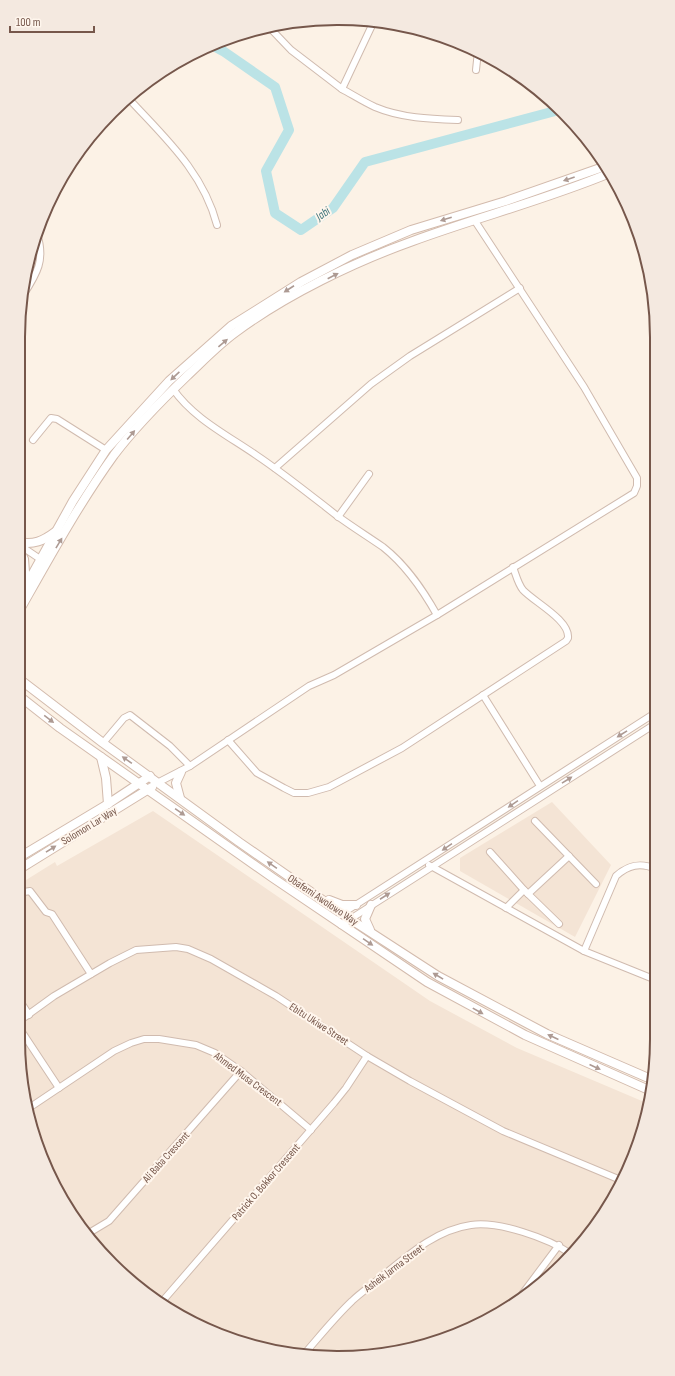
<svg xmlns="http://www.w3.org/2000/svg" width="675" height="1376" font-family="'Sofia Sans Condensed',sans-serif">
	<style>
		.residential { fill: #f4e4d5 }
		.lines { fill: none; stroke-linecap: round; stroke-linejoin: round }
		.river { stroke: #bbe3e6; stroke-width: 10 }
		.street-casing { stroke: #d0bbaf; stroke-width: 8 }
		.secondary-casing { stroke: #d3bbad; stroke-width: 10 }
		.street { stroke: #fff; stroke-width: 6 }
		.secondary { stroke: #fff; stroke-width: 8 }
		.oneway { fill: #ad9a93 }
		.labels { text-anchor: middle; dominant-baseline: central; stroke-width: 4; stroke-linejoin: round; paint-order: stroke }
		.street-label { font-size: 11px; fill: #76574b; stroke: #fff6ed }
		.water-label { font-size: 12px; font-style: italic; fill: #3f757b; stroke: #fff6ed }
		.rim { fill: none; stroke: #76574b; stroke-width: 2 }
	</style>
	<rect width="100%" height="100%" fill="#fcf2e6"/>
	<!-- residential -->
	<g class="residential">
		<path d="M 552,802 L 611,865 L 575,937 L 460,871 L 460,858 Z"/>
		<path d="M 153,811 L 430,1001 L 517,1048 L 649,1104 L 646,1121 L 624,1180 L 564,1264 L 479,1325 L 379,1355 L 275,1352 L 215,1334 L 160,1304 L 84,1233 L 35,1141 L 18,1038 L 18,885 L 55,862 L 57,866 Z"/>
	</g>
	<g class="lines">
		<!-- river -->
		<path class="river" d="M 212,45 L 223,51 L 275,87 L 289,130 L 266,171 L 275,213 L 301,230 L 333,208 L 365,162 L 559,110"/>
		<defs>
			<g id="street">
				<path d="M 374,21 L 342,89 C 353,95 364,102 375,107 C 401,118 430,119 458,120"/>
				<path d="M 269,27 L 291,50 L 342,89"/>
				<path d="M 476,70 L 478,51"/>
				<path d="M 123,101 L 130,100 C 166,139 203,172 217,225"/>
				<path d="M 22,297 C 36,275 46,261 37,234"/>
				<path d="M 173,389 C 193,418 227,435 256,455 C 283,473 309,494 336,515 C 351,526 367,536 383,547 C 407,566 423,590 437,615"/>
				<path d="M 33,440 L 51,418 L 57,419 L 106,450"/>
				<path d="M 275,468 L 371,384 L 410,356 L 520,288"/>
				<path d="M 338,517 L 369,474"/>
				<path d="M 18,544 L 43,561"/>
				<path d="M 483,695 L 540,786"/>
				<path d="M 228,740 L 257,773 L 284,788 L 294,793 L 308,793 L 329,787 L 402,748 L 566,641 L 568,638 C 570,620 534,602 523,590 C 518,584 516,575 513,567"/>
				<path d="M 103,743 L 124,718 L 130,715 L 170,746 L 190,766"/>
				<path d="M 159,782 L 190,766 L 309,686 L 334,675 L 437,615 L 634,493 L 637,486 L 637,478 L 584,387 L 475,221"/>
				<path d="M 535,821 L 596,884"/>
				<path d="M 490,852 L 524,890 L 559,924"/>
				<path d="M 429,865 L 584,951 L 656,980"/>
				<path d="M 18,893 L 30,891 L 46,912 L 52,914 L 91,974"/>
				<path d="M 528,894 L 569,856"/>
				<path d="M 506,908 L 524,890"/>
				<path d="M 340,915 L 655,713"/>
				<path d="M 341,925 L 655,724"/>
				<path d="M 584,951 L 616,876 C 628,865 640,862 656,869"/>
				<path d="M 18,998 L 29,1015"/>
				<path d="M 18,1022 L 54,996 L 110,963 L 136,950 L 176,947 L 188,949 L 211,959 L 276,996 L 367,1056 L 410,1081 L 503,1131 L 623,1181"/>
				<path d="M 18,1026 L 59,1088"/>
				<path d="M 29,1108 L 114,1051 L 131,1043 L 144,1039 L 159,1039 L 196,1045 L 215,1053 L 241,1071 L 311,1130"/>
				<path d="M 84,1233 L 89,1233 L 109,1221 L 241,1071"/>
				<path d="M 523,1293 L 559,1245"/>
				<path d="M 160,1304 L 334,1103 L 346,1088 L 367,1056"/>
				<path d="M 305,1353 C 320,1336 335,1317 352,1301 C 360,1293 371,1286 380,1278 C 406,1257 435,1230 471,1225 C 499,1221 548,1238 571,1254"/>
			</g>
			<g id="secondary">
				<path d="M 18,542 C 34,545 43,541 55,532"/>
				<path d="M 18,547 L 24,559 L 26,585"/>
				<path d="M 18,600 L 73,501 L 106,450 L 169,381 L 231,326 L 301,282 L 352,255 L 411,230 L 506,201 L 606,166"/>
				<path d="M 18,613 C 48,560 78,505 114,455 C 136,426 161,401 187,376 C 203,361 218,345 236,332 C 286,295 354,262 413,241 C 478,217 545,200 610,173"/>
				<path d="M 18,678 L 103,743 L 239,842 L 350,919 L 438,976 L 547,1034 L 653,1080"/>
				<path d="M 18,695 L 60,728 L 273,878 L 427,982 L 525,1035 L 651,1091"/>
				<path d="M 101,757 L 106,778 L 108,804"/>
				<path d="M 180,798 L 176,783 L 181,772"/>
				<path d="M 18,858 L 108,804 L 150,776"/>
				<path d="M 18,870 L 152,787"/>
				<path d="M 329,900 L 342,905 L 356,905"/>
				<path d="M 370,930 L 365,919 L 371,905"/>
			</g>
		</defs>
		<!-- street casing -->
		<use href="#street" class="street-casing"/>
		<!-- secondary casing -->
		<use href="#secondary" class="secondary-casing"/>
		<!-- street -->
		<use href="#street" class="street"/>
		<!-- secondary -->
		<use href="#secondary" class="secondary"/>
	</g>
	<!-- one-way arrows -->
	<defs><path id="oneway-solid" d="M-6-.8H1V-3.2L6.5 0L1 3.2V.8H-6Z"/></defs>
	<g class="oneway">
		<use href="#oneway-solid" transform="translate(569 179) rotate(161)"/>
		<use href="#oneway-solid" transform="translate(446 219) rotate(163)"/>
		<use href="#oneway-solid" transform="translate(333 276) rotate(-27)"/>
		<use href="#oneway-solid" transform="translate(289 289) rotate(147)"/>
		<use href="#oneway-solid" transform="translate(223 343) rotate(-40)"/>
		<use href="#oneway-solid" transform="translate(175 376) rotate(137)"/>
		<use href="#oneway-solid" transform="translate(131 435) rotate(-50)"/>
		<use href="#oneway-solid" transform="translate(59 543) rotate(-59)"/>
		<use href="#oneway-solid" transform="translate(49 719) rotate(37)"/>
		<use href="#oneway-solid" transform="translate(622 734) rotate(148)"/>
		<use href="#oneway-solid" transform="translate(127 760) rotate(-145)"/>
		<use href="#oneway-solid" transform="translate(567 780) rotate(-32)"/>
		<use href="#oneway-solid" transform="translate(513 804) rotate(146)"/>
		<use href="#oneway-solid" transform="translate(180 812) rotate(35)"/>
		<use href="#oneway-solid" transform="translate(447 847) rotate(146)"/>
		<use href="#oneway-solid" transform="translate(51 849) rotate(-32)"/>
		<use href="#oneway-solid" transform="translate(272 865) rotate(-145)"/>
		<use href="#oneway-solid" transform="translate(385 896) rotate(-33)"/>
		<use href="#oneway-solid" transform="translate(368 942) rotate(34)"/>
		<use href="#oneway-solid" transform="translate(438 976) rotate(-149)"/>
		<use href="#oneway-solid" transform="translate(478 1011) rotate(29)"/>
		<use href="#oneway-solid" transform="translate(553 1037) rotate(-155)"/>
		<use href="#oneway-solid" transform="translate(595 1067) rotate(24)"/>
	</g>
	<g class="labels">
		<!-- street labels -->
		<g class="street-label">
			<text transform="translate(89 826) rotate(-31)">Solomon Lar Way</text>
			<text transform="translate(323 900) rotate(34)">Obafemi Awolowo Way</text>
			<text transform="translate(319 1024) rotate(33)">Ebitu Ukiwe Street</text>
			<text transform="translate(248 1079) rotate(37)">Ahmed Musa Crescent</text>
			<text transform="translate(166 1157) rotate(-48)">Ali Baba Crescent</text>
			<text transform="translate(266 1182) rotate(-49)">Patrick O. Bokkor Crescent</text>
			<text transform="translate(394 1268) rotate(-37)">Asheik Jarma Street</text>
		</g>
		<!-- water labels -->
		<g class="water-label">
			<text transform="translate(323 214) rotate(-36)">Jabi</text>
		</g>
	</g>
	<!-- crop -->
	<path d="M0 0H675V1376H0ZM337 25H338A312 312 0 0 1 650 337V1039A312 312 0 0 1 338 1351H337A312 312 0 0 1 25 1039V337A312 312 0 0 1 337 25Z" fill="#f4e9e0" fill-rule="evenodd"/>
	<path class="rim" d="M337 25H338A312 312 0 0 1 650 337V1039A312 312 0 0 1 338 1351H337A312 312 0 0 1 25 1039V337A312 312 0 0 1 337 25Z"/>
	<!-- scale -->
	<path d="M10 26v6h84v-6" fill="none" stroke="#76574b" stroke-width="2"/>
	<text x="16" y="26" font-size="12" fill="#76574b" stroke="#fff6ed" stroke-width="3" paint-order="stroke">100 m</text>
</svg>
